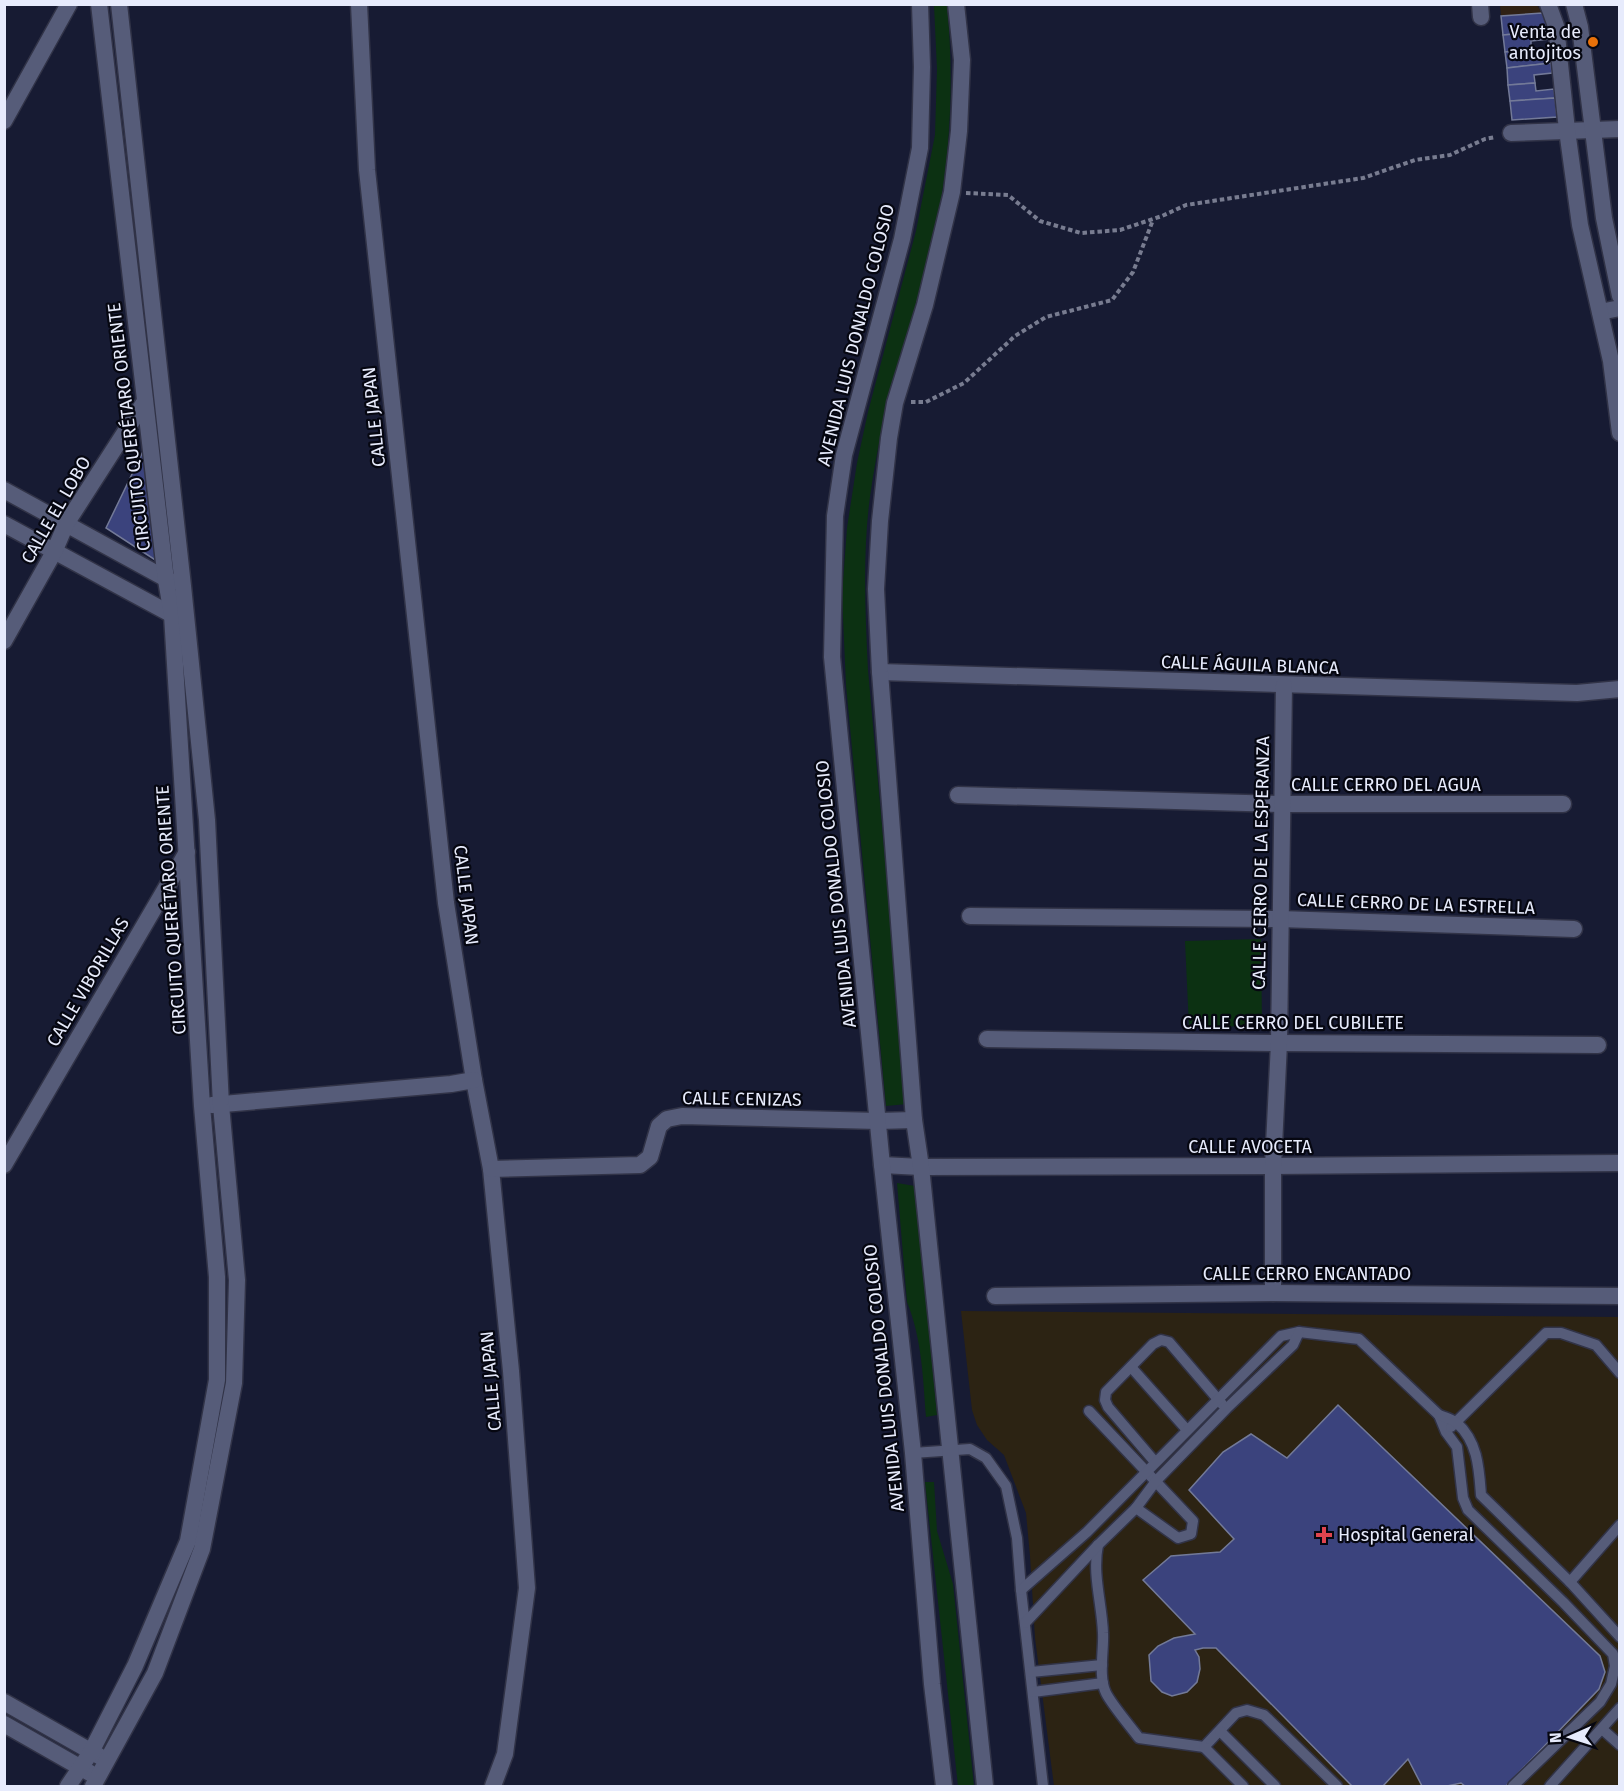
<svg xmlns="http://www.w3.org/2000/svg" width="1624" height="1791" font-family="'Fira Sans',sans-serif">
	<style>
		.commercial { fill: #2f2115 }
		.medical { fill: #2c2313 }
		.green { fill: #0c3112 }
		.building { fill: #3b437d; stroke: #737a98; stroke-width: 1.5 }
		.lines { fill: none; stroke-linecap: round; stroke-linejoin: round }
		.service-casing { stroke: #313347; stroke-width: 13 }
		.minor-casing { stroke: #313347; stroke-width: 19 }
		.tertiary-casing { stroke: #313347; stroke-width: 19 }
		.path { stroke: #787c90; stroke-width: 4; stroke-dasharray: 4.5 3; stroke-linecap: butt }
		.service { stroke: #565c79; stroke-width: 10 }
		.minor { stroke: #565c79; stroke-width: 16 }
		.tertiary { stroke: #565c79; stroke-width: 16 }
		.food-dot { fill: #e8710a; stroke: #060711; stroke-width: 2 }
		.health-dot { fill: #e0444e; stroke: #060711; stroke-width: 2 }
		.labels { text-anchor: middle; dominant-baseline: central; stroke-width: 4.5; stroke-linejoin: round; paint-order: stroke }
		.poi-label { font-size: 18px; fill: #e7ebfc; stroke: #060711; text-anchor: end }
		.street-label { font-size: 18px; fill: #e7ebfc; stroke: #060711 }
	</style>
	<rect width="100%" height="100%" fill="#171b33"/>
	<!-- commercial -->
	<path class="commercial" d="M 1500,5 L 1537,5 L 1542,13 L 1501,16 Z"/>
	<!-- medical -->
	<path class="medical" d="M 961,1311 L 1619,1317 L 1619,1786 L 1054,1786 L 1035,1638 L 1030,1556 L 1026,1513 L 1004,1455 L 987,1440 L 977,1425 L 972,1410 Z"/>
	<!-- green -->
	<g class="green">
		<path d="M 934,5 L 947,5 C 954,75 951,148 938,218 C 927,278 905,335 890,394 C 882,423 877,454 872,483 C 862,544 865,608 868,670 L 907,1104 L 886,1106 L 846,685 L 842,595 L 847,528 L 857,463 L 868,412 L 916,231 L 935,135 L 937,69 Z"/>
		<path d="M 1261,939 L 1262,1026 L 1189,1027 L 1185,941 Z"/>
		<path d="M 897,1183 L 915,1186 L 937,1415 L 926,1417 C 923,1378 922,1339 907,1302 Z"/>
		<path d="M 925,1482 L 934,1482 L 937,1531 L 953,1584 L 974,1786 L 958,1786 Z"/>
	</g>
	<!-- building -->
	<g class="building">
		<path d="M 1542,13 L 1547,24 L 1548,31 L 1503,35 L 1501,16 Z"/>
		<path d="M 1548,31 L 1549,39 L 1531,41 L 1531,49 L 1505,52 L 1503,35 Z"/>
		<path d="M 1531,49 L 1532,58 L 1551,55 L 1551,63 L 1507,68 L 1505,52 Z"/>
		<path d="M 1551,63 L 1552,73 L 1534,75 L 1535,83 L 1508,85 L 1507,68 Z"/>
		<path d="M 1535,83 L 1536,91 L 1554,89 L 1555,98 L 1510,101 L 1508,85 Z"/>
		<path d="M 1555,98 L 1557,117 L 1512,120 L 1510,101 Z"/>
		<path d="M 149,439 L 163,565 L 106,528 Z"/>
		<path d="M 1338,1405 L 1600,1656 L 1605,1672 L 1599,1689 L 1506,1786 L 1465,1786 L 1461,1783 L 1447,1786 L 1422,1786 L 1408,1759 L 1383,1786 L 1352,1786 L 1216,1648 L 1203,1648 L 1195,1650 L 1199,1657 L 1200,1669 L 1197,1682 L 1187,1692 L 1172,1696 L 1162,1692 L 1151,1681 L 1149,1655 L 1158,1646 L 1174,1638 L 1195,1634 L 1143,1580 L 1171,1556 L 1220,1552 L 1234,1539 L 1189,1490 L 1223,1452 L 1251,1434 L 1287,1458 Z"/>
	</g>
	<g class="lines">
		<defs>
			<g id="service">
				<path d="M 1131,1367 L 1187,1430"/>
				<path d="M 1089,1411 L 1193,1521 L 1191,1534 L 1178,1538 L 1136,1508"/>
				<path d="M 1439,1415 L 1446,1432 L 1457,1447 L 1463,1498 L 1468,1510 L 1563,1602 L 1613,1654 L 1615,1666 L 1611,1684 L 1600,1702 L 1513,1786"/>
				<path d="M 1451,1427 L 1546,1333 L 1561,1333 L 1596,1345 L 1620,1373"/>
				<path d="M 913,1453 L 970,1449 L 986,1458 L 1006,1486 L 1017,1538 L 1021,1590 L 1043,1786"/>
				<path d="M 1155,1462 L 1108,1407 L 1105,1400 L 1106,1392 L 1153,1344 L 1161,1340 L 1169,1342 L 1222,1404"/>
				<path d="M 1098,1545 C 1092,1574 1102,1604 1103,1633 C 1104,1650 1098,1677 1106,1693 C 1112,1705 1130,1726 1139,1738 L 1204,1747 L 1236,1713 L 1247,1710 L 1264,1715 L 1337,1786"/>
				<path d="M 1570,1582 L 1620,1525"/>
				<path d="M 1021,1590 L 1087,1532 L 1281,1336 L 1299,1332 L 1359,1339 L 1439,1415 C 1445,1417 1452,1419 1457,1423 C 1478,1442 1479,1469 1481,1495 L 1570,1582 L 1620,1637"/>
				<path d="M 1025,1623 L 1098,1545 L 1136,1508 L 1156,1481 L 1227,1408 L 1293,1345 L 1299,1332"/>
				<path d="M 1031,1672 L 1102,1665"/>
				<path d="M 1033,1692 L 1103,1683"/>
				<path d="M 1602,1729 L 1620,1745"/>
				<path d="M 1220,1731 L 1275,1786"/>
				<path d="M 1204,1747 L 1243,1786"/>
				<path d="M 1550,1786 L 1620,1708"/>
			</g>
			<g id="minor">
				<path d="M 359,4 L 367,170 L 446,903 L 474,1080 L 491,1169 L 511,1371 L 527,1588 L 505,1754 L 493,1786"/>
				<path d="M 1480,4 L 1481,17"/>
				<path d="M 4,121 L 69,4"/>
				<path d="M 1511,133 L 1620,129"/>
				<path d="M 1600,312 L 1620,308"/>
				<path d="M 4,490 L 172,582"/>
				<path d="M 4,524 L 178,618"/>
				<path d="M 4,641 L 54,552 L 66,524 L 145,401"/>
				<path d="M 880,672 L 1577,693 L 1620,689"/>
				<path d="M 958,795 L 1281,804 L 1563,804"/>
				<path d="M 970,916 L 1280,919 L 1574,929"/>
				<path d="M 987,1039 L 1279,1043 L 1598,1045"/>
				<path d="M 212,1105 L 451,1084 L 474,1080"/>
				<path d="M 4,1165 L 187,852"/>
				<path d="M 882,1165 L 921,1167 L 1273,1166 L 1620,1163"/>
				<path d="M 491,1169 L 640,1165 L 650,1157 L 659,1126 L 667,1119 L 682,1116 L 878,1121 L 914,1120"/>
				<path d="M 1273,1293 L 1273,1166 L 1279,1043 L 1284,685"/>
				<path d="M 995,1296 L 1273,1293 L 1620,1296"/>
				<path d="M 4,1702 L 99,1756"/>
				<path d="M 4,1724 L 90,1773"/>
				<path d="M 68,1786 L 91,1752 L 135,1666 L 188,1541 L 217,1380 L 217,1277 L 202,1106 L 172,615 L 166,580 L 99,4"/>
				<path d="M 93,1786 L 155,1673 L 202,1549 L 234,1383 L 237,1280 L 221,1105 L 207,820 L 183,586 L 119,4"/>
			</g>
			<g id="tertiary">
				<path d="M 920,4 L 922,67 L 920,148 L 902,239 L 844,455 L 835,516 L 832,657 L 882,1165 L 913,1453 L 932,1684 L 944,1786"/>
				<path d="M 956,4 L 962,60 L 959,131 L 952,192 L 925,305 L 895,403 L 889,438 L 880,521 L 876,589 L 880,672 L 914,1120 L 921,1167 L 985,1786"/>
				<path d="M 1548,4 L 1556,26 L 1567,130 L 1580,225 L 1611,361 L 1620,433"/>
				<path d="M 1574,4 L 1580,27 L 1604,218 L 1620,296"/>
			</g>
		</defs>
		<!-- service casing -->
		<use href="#service" class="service-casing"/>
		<!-- minor casing -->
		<use href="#minor" class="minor-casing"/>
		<!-- tertiary casing -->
		<use href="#tertiary" class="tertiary-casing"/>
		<!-- path -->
		<g class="path">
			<path d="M 966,193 L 1008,195 L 1040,221 L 1081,233 L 1120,230 L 1162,216 L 1186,205 L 1363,178 L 1415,160 L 1450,155 L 1485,139 L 1496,137"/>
			<path d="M 911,402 L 926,402 L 964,383 L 1015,336 L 1046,317 L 1112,300 L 1133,272 L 1153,220"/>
		</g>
		<!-- service -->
		<use href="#service" class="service"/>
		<!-- minor -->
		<use href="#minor" class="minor"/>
		<!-- tertiary -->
		<use href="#tertiary" class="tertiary"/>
	</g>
	<!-- markers -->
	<circle class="food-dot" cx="1593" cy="42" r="6"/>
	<path class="health-dot" d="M1321 1526h6v6h6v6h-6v6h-6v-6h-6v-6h6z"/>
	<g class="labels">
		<!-- poi labels -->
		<g class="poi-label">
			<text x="1581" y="32">Venta de<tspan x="1581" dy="21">antojitos</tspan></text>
			<text x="1338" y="1535" text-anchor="start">Hospital General</text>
		</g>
		<!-- street labels -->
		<g class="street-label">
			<text transform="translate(856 335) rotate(-76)">AVENIDA LUIS DONALDO COLOSIO</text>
			<text transform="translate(374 417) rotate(-96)">CALLE JAPAN</text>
			<text transform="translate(129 427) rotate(-97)">CIRCUITO QUERÉTARO ORIENTE</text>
			<text transform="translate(56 510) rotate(-60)">CALLE EL LOBO</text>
			<text transform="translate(1250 665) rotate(2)">CALLE ÁGUILA BLANCA</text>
			<text x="1386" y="785">CALLE CERRO DEL AGUA</text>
			<text transform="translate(1261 863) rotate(-89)">CALLE CERRO DE LA ESPERANZA</text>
			<text transform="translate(836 894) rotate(-96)">AVENIDA LUIS DONALDO COLOSIO</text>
			<text transform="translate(466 895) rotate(83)">CALLE JAPAN</text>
			<text transform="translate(1416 904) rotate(2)">CALLE CERRO DE LA ESTRELLA</text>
			<text transform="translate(171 910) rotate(-94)">CIRCUITO QUERÉTARO ORIENTE</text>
			<text transform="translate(88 982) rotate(-60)">CALLE VIBORILLAS</text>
			<text x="1293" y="1023">CALLE CERRO DEL CUBILETE</text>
			<text transform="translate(742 1099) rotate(1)">CALLE CENIZAS</text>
			<text x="1250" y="1147">CALLE AVOCETA</text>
			<text x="1307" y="1274">CALLE CERRO ENCANTADO</text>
			<text transform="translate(884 1378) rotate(-96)">AVENIDA LUIS DONALDO COLOSIO</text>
			<text transform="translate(491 1381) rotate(-95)">CALLE JAPAN</text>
		</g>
	</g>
	<!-- border -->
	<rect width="1624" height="1791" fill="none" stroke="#e7ebfc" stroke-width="12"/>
	<!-- north arrow -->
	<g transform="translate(1570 1737) rotate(267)" stroke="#060711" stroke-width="4.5" paint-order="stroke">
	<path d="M0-4.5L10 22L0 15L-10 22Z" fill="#e7ebfc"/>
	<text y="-9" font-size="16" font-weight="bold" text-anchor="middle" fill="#e7ebfc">N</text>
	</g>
</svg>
